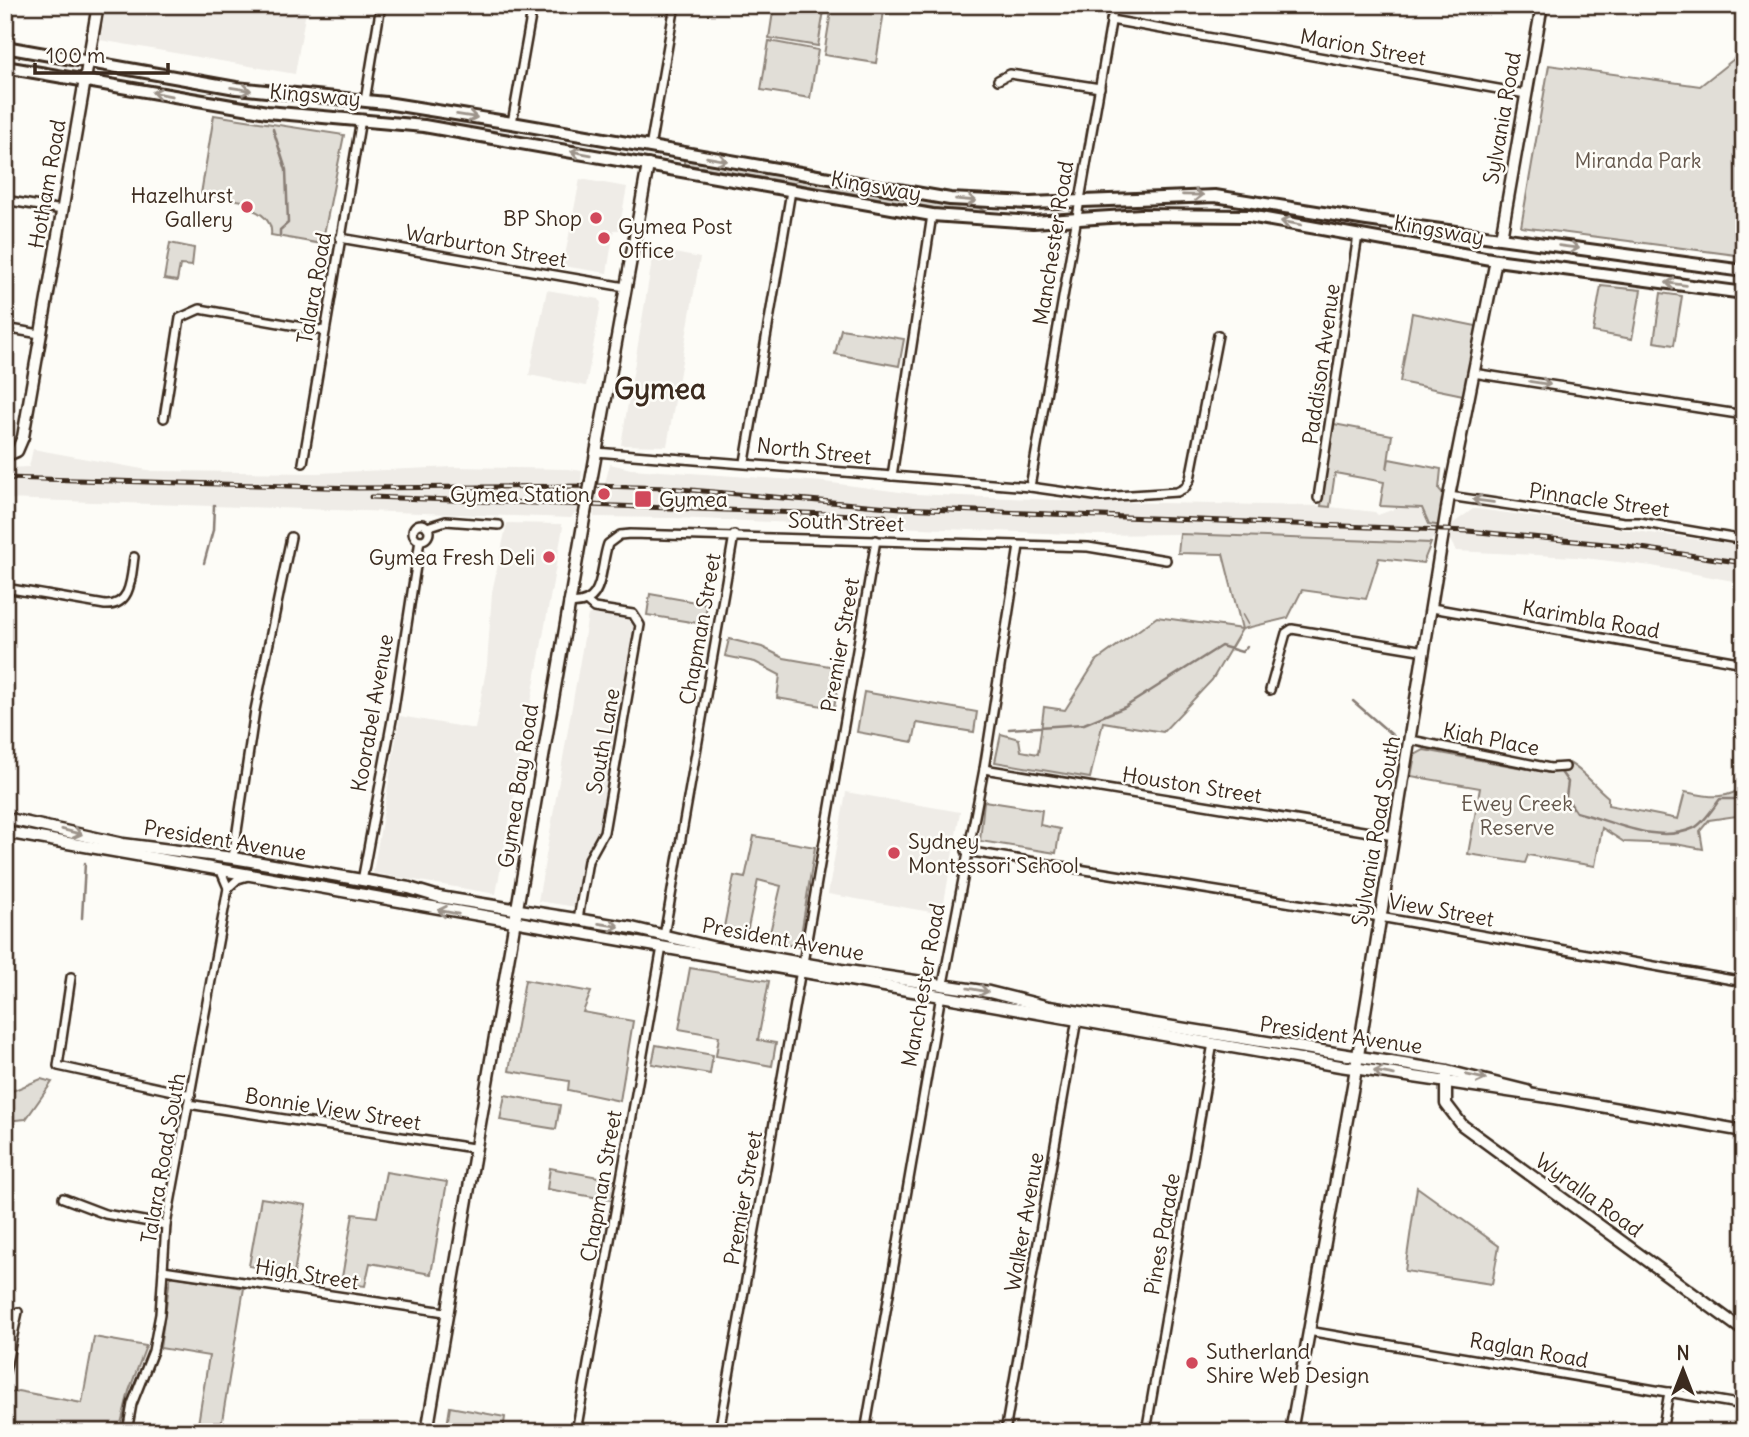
<svg xmlns="http://www.w3.org/2000/svg" width="1749" height="1437" font-family="Delius,sans-serif">
	<style>
		.built { fill: #efece7 }
		.green { fill: #e1ded7; stroke: #8e847a; stroke-width: 2 }
		.lines { fill: none; stroke-linecap: round; stroke-linejoin: round }
		.stream { stroke: #887d74; stroke-width: 2.5 }
		.street-casing { stroke: #3b2a1e; stroke-width: 12 }
		.secondary-casing { stroke: #3b2a1e; stroke-width: 15 }
		.primary-casing { stroke: #3b2a1e; stroke-width: 16 }
		.street { stroke: #fdfcf7; stroke-width: 7 }
		.secondary { stroke: #fdfcf7; stroke-width: 10 }
		.primary { stroke: #fdfcf7; stroke-width: 10 }
		.rail-casing { stroke: #3b2a1e; stroke-width: 5 }
		.rail { stroke: #fdfcf7; stroke-width: 2.5; stroke-dasharray: 8; stroke-linecap: butt }
		.secondary-bridge-casing { stroke: #3b2a1e; stroke-width: 15; stroke-linecap: butt }
		.secondary-bridge { stroke: #fdfcf7; stroke-width: 10 }
		.oneway { stroke: #9c938a }
		.poi-dot { fill: #d1495b; stroke: #fdfcf7; stroke-width: 2.5 }
		.labels { text-anchor: middle; dominant-baseline: central; stroke-width: 5; stroke-linejoin: round; paint-order: stroke }
		.street-label { font-size: 21px; fill: #3b2a1e; stroke: #fdfcf7 }
		.park-label { font-size: 21px; fill: #64574c; stroke: #fdfcf7 }
		.poi-label { font-size: 21px; fill: #3b2a1e; stroke: #fdfcf7; text-anchor: end }
		.district-label { font-size: 28px; font-weight: bold; fill: #3b2a1e; stroke: #fdfcf7 }
	</style>
	<rect width="100%" height="100%" fill="#fdfcf7"/>
	<filter id="ink" filterUnits="userSpaceOnUse"><feTurbulence type="fractalNoise" baseFrequency=".0143" numOctaves="2"/><feDisplacementMap in="SourceGraphic" scale="14" xChannelSelector="R" yChannelSelector="G"/><feConvolveMatrix kernelMatrix="1 2 1 2 8 2 1 2 1" color-interpolation-filters="sRGB"/></filter>
	<g filter="url(#ink)">
		<!-- built -->
		<g class="built">
			<path d="M 106,5 L 307,5 L 295,74 L 100,40 Z"/>
			<path d="M 580,179 L 627,187 L 619,230 L 614,230 L 607,273 L 563,266 Z"/>
			<path d="M 654,249 L 700,258 L 667,446 L 621,445 Z"/>
			<path d="M 547,290 L 599,299 L 601,303 L 586,386 L 529,375 Z"/>
			<path d="M 33,449 L 153,471 L 318,473 L 454,467 L 568,469 L 582,471 L 581,482 L 605,483 L 610,464 L 631,469 L 824,482 L 915,494 L 1107,502 L 1321,506 L 1375,512 L 1378,515 L 1405,505 L 1440,503 L 1438,524 L 1451,525 L 1473,509 L 1478,509 L 1744,546 L 1744,583 L 1652,566 L 1576,557 L 1456,551 L 1450,540 L 1432,539 L 1431,543 L 1180,534 L 1094,535 L 673,518 L 594,517 L 594,511 L 577,510 L 571,518 L 5,499 L 5,468 L 29,467 Z"/>
			<path d="M 507,523 L 561,524 L 563,527 L 496,894 L 373,873 L 400,716 L 475,729 L 487,665 L 492,592 Z"/>
			<path d="M 594,612 L 633,619 L 637,625 L 600,833 L 586,850 L 576,907 L 538,901 L 588,615 Z"/>
			<path d="M 846,792 L 960,812 L 942,914 L 828,894 Z"/>
		</g>
		<!-- green -->
		<g class="green">
			<path d="M 774,5 L 825,5 L 818,46 L 769,38 Z"/>
			<path d="M 832,5 L 884,11 L 876,63 L 824,55 Z"/>
			<path d="M 769,41 L 818,50 L 810,98 L 761,90 Z"/>
			<path d="M 1744,51 L 1744,256 L 1521,227 L 1549,65 L 1700,86 Z"/>
			<path d="M 214,115 L 344,135 L 322,244 L 271,235 C 273,221 260,211 248,209 L 249,202 L 201,194 Z"/>
			<path d="M 684,160 L 979,208 L 992,214 L 941,209 L 684,164 Z"/>
			<path d="M 170,243 L 194,248 L 192,266 L 180,265 L 177,281 L 164,279 Z"/>
			<path d="M 1601,286 L 1641,290 L 1632,339 L 1593,332 Z"/>
			<path d="M 1661,293 L 1682,296 L 1674,345 L 1654,342 Z"/>
			<path d="M 1412,313 L 1481,327 L 1468,396 L 1400,382 Z"/>
			<path d="M 841,329 L 904,339 L 899,366 L 835,354 Z"/>
			<path d="M 1334,424 L 1392,435 L 1387,469 L 1389,459 L 1441,469 L 1439,489 L 1446,497 L 1443,526 L 1429,524 L 1422,508 L 1380,506 L 1384,482 L 1335,473 L 1330,507 L 1321,506 Z"/>
			<path d="M 1180,534 L 1431,543 L 1423,563 L 1379,558 L 1366,599 L 1302,590 L 1288,618 L 1242,629 L 1212,680 L 1163,732 L 1103,722 L 1090,778 L 995,762 L 1001,734 L 1019,739 L 1021,751 L 1038,754 L 1044,707 L 1065,710 L 1096,661 L 1157,617 L 1242,629 L 1223,554 L 1178,553 Z"/>
			<path d="M 650,594 L 707,604 L 704,624 L 647,615 Z"/>
			<path d="M 729,639 L 762,647 L 784,658 L 841,668 L 834,708 L 777,698 L 780,675 L 755,662 L 725,656 Z"/>
			<path d="M 864,692 L 977,712 L 974,732 L 917,723 L 913,742 L 857,732 Z"/>
			<path d="M 1424,750 L 1550,773 L 1569,763 C 1584,771 1594,786 1608,797 L 1608,805 L 1678,819 L 1685,792 C 1705,796 1728,802 1744,785 L 1744,815 L 1709,820 L 1700,831 L 1703,849 L 1675,844 L 1624,842 L 1602,828 L 1595,866 L 1528,855 L 1525,863 L 1468,854 L 1480,788 L 1411,776 L 1415,755 Z"/>
			<path d="M 984,801 L 1042,810 L 1040,825 L 1060,829 L 1056,853 L 980,841 Z"/>
			<path d="M 754,836 L 815,847 L 799,947 L 768,941 L 781,886 L 758,880 L 746,937 L 723,932 L 734,876 L 745,878 Z"/>
			<path d="M 690,968 L 769,981 L 758,1040 L 776,1043 L 772,1066 L 716,1056 L 719,1036 L 679,1029 Z"/>
			<path d="M 525,980 L 591,992 L 583,1012 L 633,1021 L 620,1101 L 568,1090 L 569,1081 L 509,1071 Z"/>
			<path d="M 656,1045 L 713,1055 L 710,1074 L 652,1064 Z"/>
			<path d="M 41,1079 L 52,1082 L 26,1119 L 5,1121 L 5,1094 Z"/>
			<path d="M 505,1095 L 560,1105 L 556,1129 L 500,1120 Z"/>
			<path d="M 550,1168 L 620,1181 L 617,1201 L 547,1189 Z"/>
			<path d="M 386,1172 L 447,1182 L 431,1274 L 370,1263 L 365,1286 L 341,1283 L 353,1214 L 377,1217 Z"/>
			<path d="M 1417,1187 L 1499,1246 L 1492,1284 L 1405,1271 Z"/>
			<path d="M 261,1198 L 306,1205 L 294,1273 L 249,1266 Z"/>
			<path d="M 173,1276 L 244,1288 L 221,1427 L 198,1424 L 209,1356 L 160,1348 L 170,1278 Z"/>
			<path d="M 94,1337 L 146,1346 L 129,1391 L 119,1432 L 5,1432 L 5,1394 L 18,1391 L 82,1403 Z"/>
			<path d="M 450,1407 L 505,1417 L 503,1432 L 446,1432 Z"/>
		</g>
		<g class="lines">
			<!-- stream -->
			<g class="stream">
				<path d="M 273,129 L 286,170 L 288,223 L 280,230 L 280,235"/>
				<path d="M 204,563 L 213,530 L 214,505"/>
				<path d="M 1243,615 L 1248,624"/>
				<path d="M 1353,701 L 1398,740"/>
				<path d="M 1009,729 L 1084,724 L 1125,707 L 1221,646 L 1242,652 L 1247,646"/>
				<path d="M 1561,772 L 1568,782 L 1566,797 L 1576,812 C 1613,821 1656,845 1694,828 C 1704,823 1713,808 1720,799 L 1744,799"/>
				<path d="M 82,918 L 85,863"/>
				<path d="M 5,1127 L 8,1122"/>
			</g>
			<defs>
				<g id="street">
					<path d="M 1111,20 L 1526,94"/>
					<path d="M 998,80 L 1010,74 L 1100,88"/>
					<path d="M 365,101 L 381,5"/>
					<path d="M 512,123 L 533,5"/>
					<path d="M 650,148 L 675,5"/>
					<path d="M 5,200 L 62,210"/>
					<path d="M 340,238 L 625,287"/>
					<path d="M 5,328 L 40,334"/>
					<path d="M 1473,373 L 1744,415"/>
					<path d="M 164,418 L 180,318 L 200,309 L 325,331"/>
					<path d="M 596,452 L 1030,487 L 1101,497 L 1177,492 L 1185,488 L 1190,479 L 1218,335"/>
					<path d="M 745,462 L 791,191"/>
					<path d="M 303,463 L 361,119"/>
					<path d="M 892,476 L 932,215"/>
					<path d="M 1030,487 L 1114,5"/>
					<path d="M 1449,496 L 1624,522 L 1639,522 L 1744,540"/>
					<path d="M 1318,498 L 1358,235"/>
					<circle cx="421" cy="532" r="8"/>
					<path d="M 427,527 L 446,521 L 499,525"/>
					<path d="M 5,588 L 105,605 C 132,606 131,577 134,557"/>
					<path d="M 568,603 C 606,608 599,569 608,544 L 620,535 L 630,534 L 1088,547 L 1166,560"/>
					<path d="M 1432,608 L 1744,663"/>
					<path d="M 1270,690 L 1286,633 L 1292,629 L 1425,651"/>
					<path d="M 1411,740 L 1550,768 L 1565,767"/>
					<path d="M 984,769 L 1394,836"/>
					<path d="M 966,851 L 1380,917 L 1744,982"/>
					<path d="M 233,858 L 255,710 L 291,537"/>
					<path d="M 362,881 L 394,709 L 420,540"/>
					<path d="M 228,888 L 238,879 L 248,876"/>
					<path d="M 578,919 L 588,861 L 604,832 L 640,625 L 633,614 L 594,608 L 587,602"/>
					<path d="M 664,936 L 734,535"/>
					<path d="M 803,963 L 876,540"/>
					<path d="M 71,977 L 58,1066 L 191,1095"/>
					<path d="M 943,984 L 984,769 L 1019,546"/>
					<path d="M 188,1104 L 473,1148"/>
					<path d="M 63,1198 L 105,1214 L 166,1225"/>
					<path d="M 163,1270 L 445,1312"/>
					<path d="M 1308,1331 L 1744,1405"/>
					<path d="M 5,1372 L 18,1312"/>
					<path d="M 127,1432 L 132,1404 L 153,1351 L 160,1314 L 166,1225 L 228,888 L 220,869"/>
					<path d="M 576,1432 L 662,947"/>
					<path d="M 719,1432 L 801,970"/>
					<path d="M 865,1432 L 941,995"/>
					<path d="M 1005,1432 L 1077,1019"/>
					<path d="M 1146,1432 L 1213,1043"/>
					<path d="M 1662,1432 L 1669,1392"/>
				</g>
				<g id="secondary">
					<path d="M 1501,238 L 1542,5"/>
					<path d="M 5,456 L 17,451 L 23,437 L 98,5"/>
					<path d="M 591,481 L 648,165"/>
					<path d="M 5,818 L 123,844 L 233,858 L 409,888 L 439,897 L 632,928 L 716,948 L 841,970 L 989,992 L 1049,1007 L 1447,1071 L 1527,1091"/>
					<path d="M 5,832 L 1340,1066 L 1555,1098 L 1744,1131"/>
					<path d="M 1446,1078 L 1446,1104 L 1462,1125 L 1744,1331"/>
					<path d="M 427,1432 L 585,513"/>
					<path d="M 1291,1432 L 1354,1080 L 1449,496 L 1496,260"/>
				</g>
				<g id="primary">
					<path d="M 5,47 L 236,88 L 386,103 L 512,123 L 950,199 L 1030,203 L 1215,196 L 1367,220 L 1744,271"/>
					<path d="M 5,67 L 267,112 L 424,126 L 932,215 L 1033,222 L 1141,215 L 1249,216 L 1496,260 L 1744,293"/>
				</g>
			</defs>
			<!-- street casing -->
			<use href="#street" class="street-casing"/>
			<!-- secondary casing -->
			<use href="#secondary" class="secondary-casing"/>
			<!-- primary casing -->
			<use href="#primary" class="primary-casing"/>
			<!-- street -->
			<use href="#street" class="street"/>
			<!-- secondary -->
			<use href="#secondary" class="secondary"/>
			<!-- primary -->
			<use href="#primary" class="primary"/>
			<defs>
				<g id="rail">
					<path d="M 5,478 L 357,488 L 600,486 L 668,488 L 901,508 L 1468,531 L 1627,546 L 1744,563"/>
					<path d="M 371,497 L 885,516"/>
				</g>
			</defs>
			<!-- rail casing -->
			<use href="#rail" class="rail-casing"/>
			<!-- rail -->
			<use href="#rail" class="rail"/>
			<defs>
				<path id="secondary-bridge" d="M 585,513 L 591,481"/>
			</defs>
			<!-- secondary-bridge casing -->
			<use href="#secondary-bridge" class="secondary-bridge-casing"/>
			<!-- secondary-bridge -->
			<use href="#secondary-bridge" class="secondary-bridge"/>
		</g>
		<!-- one-way arrows -->
		<defs><path id="oneway-shaft" d="M-6 0H5M1.5-3L5.5 0L1.5 3" fill="none" stroke-width="1.6" stroke-linecap="round" stroke-linejoin="round" transform="scale(1.75)"/></defs>
		<g class="oneway">
			<use href="#oneway-shaft" transform="translate(241 89) rotate(9)"/>
			<use href="#oneway-shaft" transform="translate(162 94) rotate(-169)"/>
			<use href="#oneway-shaft" transform="translate(467 116) rotate(9)"/>
			<use href="#oneway-shaft" transform="translate(581 153) rotate(-170)"/>
			<use href="#oneway-shaft" transform="translate(717 159) rotate(10)"/>
			<use href="#oneway-shaft" transform="translate(1193 195) rotate(1)"/>
			<use href="#oneway-shaft" transform="translate(966 200) rotate(5)"/>
			<use href="#oneway-shaft" transform="translate(1291 223) rotate(-170)"/>
			<use href="#oneway-shaft" transform="translate(1569 247) rotate(8)"/>
			<use href="#oneway-shaft" transform="translate(1676 284) rotate(-173)"/>
			<use href="#oneway-shaft" transform="translate(1540 383) rotate(9)"/>
			<use href="#oneway-shaft" transform="translate(1483 501) rotate(-172)"/>
			<use href="#oneway-shaft" transform="translate(72 832) rotate(14)"/>
			<use href="#oneway-shaft" transform="translate(448 912) rotate(-169)"/>
			<use href="#oneway-shaft" transform="translate(609 925) rotate(9)"/>
			<use href="#oneway-shaft" transform="translate(978 990) rotate(10)"/>
			<use href="#oneway-shaft" transform="translate(1384 1073) rotate(-170)"/>
			<use href="#oneway-shaft" transform="translate(1476 1077) rotate(13)"/>
		</g>
	</g>
	<!-- markers -->
	<g class="poi-dot">
		<circle cx="247" cy="207" r="7"/>
		<circle cx="596" cy="218" r="7"/>
		<circle cx="604" cy="238" r="7"/>
		<circle cx="604" cy="494" r="7"/>
		<rect x="634" y="490" width="18" height="18" rx="3.5"/>
		<circle cx="549" cy="557" r="7"/>
		<circle cx="894" cy="853" r="7"/>
		<circle cx="1192" cy="1363" r="7"/>
	</g>
	<g class="labels">
		<!-- street labels -->
		<g class="street-label">
			<text transform="translate(1363 47) rotate(10)">Marion Street</text>
			<text transform="translate(315 95) rotate(5)">Kingsway</text>
			<text transform="translate(1502 118) rotate(-80)">Sylvania Road</text>
			<text transform="translate(47 184) rotate(-80)">Hotham Road</text>
			<text transform="translate(876 186) rotate(10)">Kingsway</text>
			<text transform="translate(1439 230) rotate(10)">Kingsway</text>
			<text transform="translate(1053 243) rotate(-81)">Manchester Road</text>
			<text transform="translate(486 246) rotate(10)">Warburton Street</text>
			<text transform="translate(314 288) rotate(-80)">Talara Road</text>
			<text transform="translate(1321 364) rotate(-82)">Paddison Avenue</text>
			<text transform="translate(814 451) rotate(6)">North Street</text>
			<text transform="translate(1599 500) rotate(8)">Pinnacle Street</text>
			<text transform="translate(846 522) rotate(2)">South Street</text>
			<text transform="translate(1591 619) rotate(10)">Karimbla Road</text>
			<text transform="translate(700 629) rotate(-80)">Chapman Street</text>
			<text transform="translate(840 645) rotate(-80)">Premier Street</text>
			<text transform="translate(372 713) rotate(-80)">Koorabel Avenue</text>
			<text transform="translate(1491 739) rotate(11)">Kiah Place</text>
			<text transform="translate(603 741) rotate(-80)">South Lane</text>
			<text transform="translate(1192 785) rotate(9)">Houston Street</text>
			<text transform="translate(518 786) rotate(-81)">Gymea Bay Road</text>
			<text transform="translate(1376 831) rotate(-80)">Sylvania Road South</text>
			<text transform="translate(225 840) rotate(9)">President Avenue</text>
			<text transform="translate(1441 910) rotate(10)">View Street</text>
			<text transform="translate(783 939) rotate(10)">President Avenue</text>
			<text transform="translate(923 985) rotate(-80)">Manchester Road</text>
			<text transform="translate(1341 1035) rotate(8)">President Avenue</text>
			<text transform="translate(333 1109) rotate(9)">Bonnie View Street</text>
			<text transform="translate(163 1158) rotate(-80)">Talara Road South</text>
			<text transform="translate(601 1186) rotate(-80)">Chapman Street</text>
			<text transform="translate(1589 1195) rotate(36)">Wyralla Road</text>
			<text transform="translate(743 1198) rotate(-80)">Premier Street</text>
			<text transform="translate(1024 1222) rotate(-80)">Walker Avenue</text>
			<text transform="translate(1162 1234) rotate(-80)">Pines Parade</text>
			<text transform="translate(307 1274) rotate(9)">High Street</text>
			<text transform="translate(1529 1350) rotate(10)">Raglan Road</text>
		</g>
		<!-- park labels -->
		<g class="park-label">
			<text x="1638" y="160">Miranda Park</text>
			<text x="1517" y="803">Ewey Creek<tspan x="1517" dy="24">Reserve</tspan></text>
		</g>
		<!-- poi labels -->
		<g class="poi-label">
			<text x="233" y="195">Hazelhurst<tspan x="233" dy="24">Gallery</tspan></text>
			<text x="582" y="218">BP Shop</text>
			<text x="618" y="226" text-anchor="start">Gymea Post<tspan x="618" dy="24">Office</tspan></text>
			<text x="590" y="494">Gymea Station</text>
			<text x="659" y="499" text-anchor="start">Gymea</text>
			<text x="535" y="557">Gymea Fresh Deli</text>
			<text x="908" y="841" text-anchor="start">Sydney<tspan x="908" dy="24">Montessori School</tspan></text>
			<text x="1206" y="1351" text-anchor="start">Sutherland<tspan x="1206" dy="24">Shire Web Design</tspan></text>
		</g>
		<!-- district labels -->
		<g class="district-label">
			<text x="660" y="389">Gymea</text>
		</g>
	</g>
	<!-- margin -->
	<rect width="1749" height="1437" fill="none" stroke="#fdfcf7" stroke-width="28"/>
	<rect x="14" y="14" width="1721" height="1409" fill="none" stroke="#3b2a1e" stroke-width="2.5" filter="url(#ink)"/>
	<!-- north arrow -->
	<g transform="translate(1683 1370)" stroke="#fdfcf7" stroke-width="5" paint-order="stroke">
	<path d="M0-5L12 26L0 18L-12 26Z" fill="#3b2a1e"/>
	<text y="-10" font-size="19" font-weight="bold" text-anchor="middle" fill="#3b2a1e">N</text>
	</g>
	<!-- scale -->
	<path d="M35 63v10h133v-10" fill="none" stroke="#3b2a1e" stroke-width="3.5"/>
	<text x="46" y="63" font-size="21" fill="#3b2a1e" stroke="#fdfcf7" stroke-width="5" paint-order="stroke">100 m</text>
</svg>
